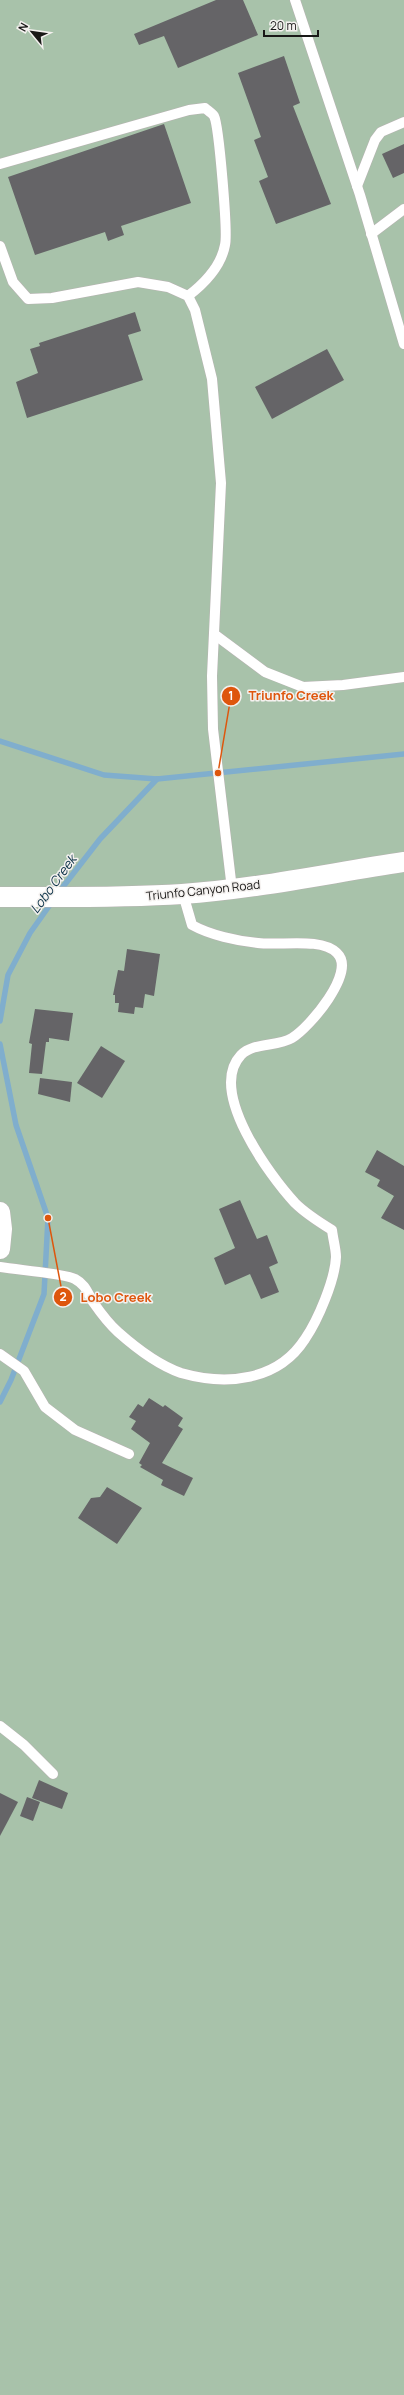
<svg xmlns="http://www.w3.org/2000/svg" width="404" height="2395" font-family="Manrope,sans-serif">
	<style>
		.green { fill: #a8c2aa }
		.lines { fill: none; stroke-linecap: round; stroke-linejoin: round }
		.stream { stroke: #80aecd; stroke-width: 5.5 }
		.building { fill: #656467 }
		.service-casing { stroke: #b6b3b1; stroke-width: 11 }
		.minor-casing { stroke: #b6b3b1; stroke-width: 21 }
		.service { stroke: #fff; stroke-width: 10 }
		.minor { stroke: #fff; stroke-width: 20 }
		.labels { text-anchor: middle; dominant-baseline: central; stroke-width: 3; stroke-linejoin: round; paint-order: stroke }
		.street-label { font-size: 12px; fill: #191817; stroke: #f4f1ef }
		.water-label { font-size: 13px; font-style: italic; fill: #0a3147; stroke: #f4f1ef }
		.leader { fill: none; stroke: #de560d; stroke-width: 1.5 }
		.callout-dot { fill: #de560d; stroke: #f4f1ef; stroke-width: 1.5 }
		.mark-label { font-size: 12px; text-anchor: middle; font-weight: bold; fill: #fff }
		.callout-label { font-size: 13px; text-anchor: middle; font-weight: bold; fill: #de560d; stroke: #f4f1ef; stroke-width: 3; stroke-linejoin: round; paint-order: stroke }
	</style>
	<rect width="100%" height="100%" fill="#e7e4e1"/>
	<!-- green -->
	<rect class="green" x="0" y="0" width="404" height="2395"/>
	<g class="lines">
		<!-- stream -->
		<g class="stream">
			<path d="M 0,741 L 104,775 L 157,779 L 404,754"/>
			<path d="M 59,892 L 100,839 L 157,779"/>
			<path d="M 0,1021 L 8,975 L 30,933 L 52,902"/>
			<path d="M 0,1044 L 16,1125 L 48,1218 L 44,1294 L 11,1380 L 0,1402"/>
		</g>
	</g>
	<!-- building -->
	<g class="building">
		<path d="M 216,0 L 243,0 L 258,35 L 178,68 L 164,36 L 139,45 L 134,34 Z"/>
		<path d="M 284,56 L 300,103 L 293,106 L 331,204 L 276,224 L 259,181 L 268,177 L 254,140 L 261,137 L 238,73 Z"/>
		<path d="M 164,124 L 191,203 L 121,226 L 124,235 L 108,241 L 105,232 L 35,255 L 8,177 Z"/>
		<path d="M 404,144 L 404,173 L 393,178 L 382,154 Z"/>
		<path d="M 135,312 L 141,331 L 128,335 L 143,380 L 27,418 L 16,382 L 38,373 L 30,349 L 40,346 L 39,343 Z"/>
		<path d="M 327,349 L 344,380 L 272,419 L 255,387 Z"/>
		<path d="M 127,949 L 160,954 L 154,996 L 145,994 L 143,1008 L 135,1007 L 134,1014 L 118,1012 L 119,1003 L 115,1003 L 115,995 L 113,995 L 118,970 L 124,971 Z"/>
		<path d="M 35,1009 L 73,1013 L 69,1041 L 49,1038 L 49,1042 L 46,1042 L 42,1074 L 29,1073 L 32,1044 L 29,1043 Z"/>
		<path d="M 101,1046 L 125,1061 L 102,1098 L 77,1083 Z"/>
		<path d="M 40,1078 L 72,1082 L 70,1102 L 38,1094 Z"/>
		<path d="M 377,1150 L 404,1166 L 404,1230 L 381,1218 L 394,1196 L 377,1186 L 380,1180 L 365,1172 Z"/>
		<path d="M 240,1200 L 257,1239 L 267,1235 L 278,1263 L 269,1267 L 279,1292 L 261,1299 L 250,1274 L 225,1285 L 214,1258 L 235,1248 L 219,1209 Z"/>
		<path d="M 149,1398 L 163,1407 L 165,1405 L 183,1418 L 178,1426 L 183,1429 L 162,1463 L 193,1478 L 184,1496 L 161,1485 L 163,1480 L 140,1467 L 142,1465 L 139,1463 L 150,1443 L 131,1429 L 136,1421 L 129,1417 L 138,1404 L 143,1407 Z"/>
		<path d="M 107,1487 L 142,1508 L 117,1544 L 78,1518 L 91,1498 L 100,1497 Z"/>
		<path d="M 39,1780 L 68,1793 L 62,1809 L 32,1798 Z"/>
		<path d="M 0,1793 L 18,1802 L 0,1836 Z"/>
		<path d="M 27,1797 L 40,1802 L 33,1821 L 20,1816 Z"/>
	</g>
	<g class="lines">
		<defs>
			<g id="service">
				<path d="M 295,0 L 360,195 L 404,344"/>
				<path d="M 0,164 L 189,110 L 205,108 C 207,110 212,113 214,116 C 219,126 228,233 225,245 C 221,267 205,283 188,296"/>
				<path d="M 357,186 L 375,140 L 381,132 L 404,122"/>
				<path d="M 371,234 L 404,209"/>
				<path d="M 0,246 L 13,282 L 28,299 L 52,298 L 138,282 L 168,287 L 188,296 L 195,310 L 212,379 L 221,483 L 212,676 L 213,729 L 232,889"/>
				<path d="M 214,634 L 265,672 L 303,687 L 343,685 L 404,677"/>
				<path d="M 0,1267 C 16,1270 63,1273 75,1279 C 86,1285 87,1292 93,1302 C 100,1312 109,1324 118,1332 C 136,1348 158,1365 181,1373 C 227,1386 278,1381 305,1339 C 318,1320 335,1280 336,1257 C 336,1249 333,1239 332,1230 C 319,1222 306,1214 295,1203 C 270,1176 207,1091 241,1055 C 254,1042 277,1047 292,1038 C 309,1028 357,972 337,953 C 321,937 280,946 258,943 C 237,941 210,935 192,925 L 183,894"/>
				<path d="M 0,1354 L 24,1371 L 45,1407 L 75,1430 L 129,1454"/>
				<path d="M 0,1726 L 24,1745 L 53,1774"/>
			</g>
			<g id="minor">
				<path d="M 0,897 C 61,897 121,898 182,894 C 256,889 330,873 404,862"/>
				<path d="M 0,1212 L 2,1229 L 0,1249"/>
			</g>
		</defs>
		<!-- service casing -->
		<use href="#service" class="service-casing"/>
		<!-- minor casing -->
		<use href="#minor" class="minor-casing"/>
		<!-- service -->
		<use href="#service" class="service"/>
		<!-- minor -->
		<use href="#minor" class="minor"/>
	</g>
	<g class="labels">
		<!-- street labels -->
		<g class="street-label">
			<text transform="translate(203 890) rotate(-6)">Triunfo Canyon Road</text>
		</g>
		<!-- water labels -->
		<g class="water-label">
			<text transform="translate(53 884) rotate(-54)">Lobo Creek</text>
		</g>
	</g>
	<!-- callouts -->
	<path class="leader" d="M218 773L231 696M48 1218L63 1297"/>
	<g class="callout-dot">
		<circle cx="218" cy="773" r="4"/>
		<circle cx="48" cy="1218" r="4"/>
		<circle cx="231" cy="696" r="10"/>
		<circle cx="63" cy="1297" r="10"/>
	</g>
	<g class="mark-label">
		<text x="231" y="700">1</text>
		<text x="63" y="1301">2</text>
	</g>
	<g class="callout-label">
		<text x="291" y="700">Triunfo Creek</text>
		<text x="116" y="1302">Lobo Creek</text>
	</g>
	<!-- north arrow -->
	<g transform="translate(32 32) rotate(299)" stroke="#f4f1ef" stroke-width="3" paint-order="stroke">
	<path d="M0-3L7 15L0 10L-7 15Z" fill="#191817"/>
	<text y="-6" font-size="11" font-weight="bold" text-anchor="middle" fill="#191817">N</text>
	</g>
	<!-- scale -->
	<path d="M264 30v6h54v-6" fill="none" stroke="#191817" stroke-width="2"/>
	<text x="270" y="30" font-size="12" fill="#191817" stroke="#f4f1ef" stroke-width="3" paint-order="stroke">20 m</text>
</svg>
